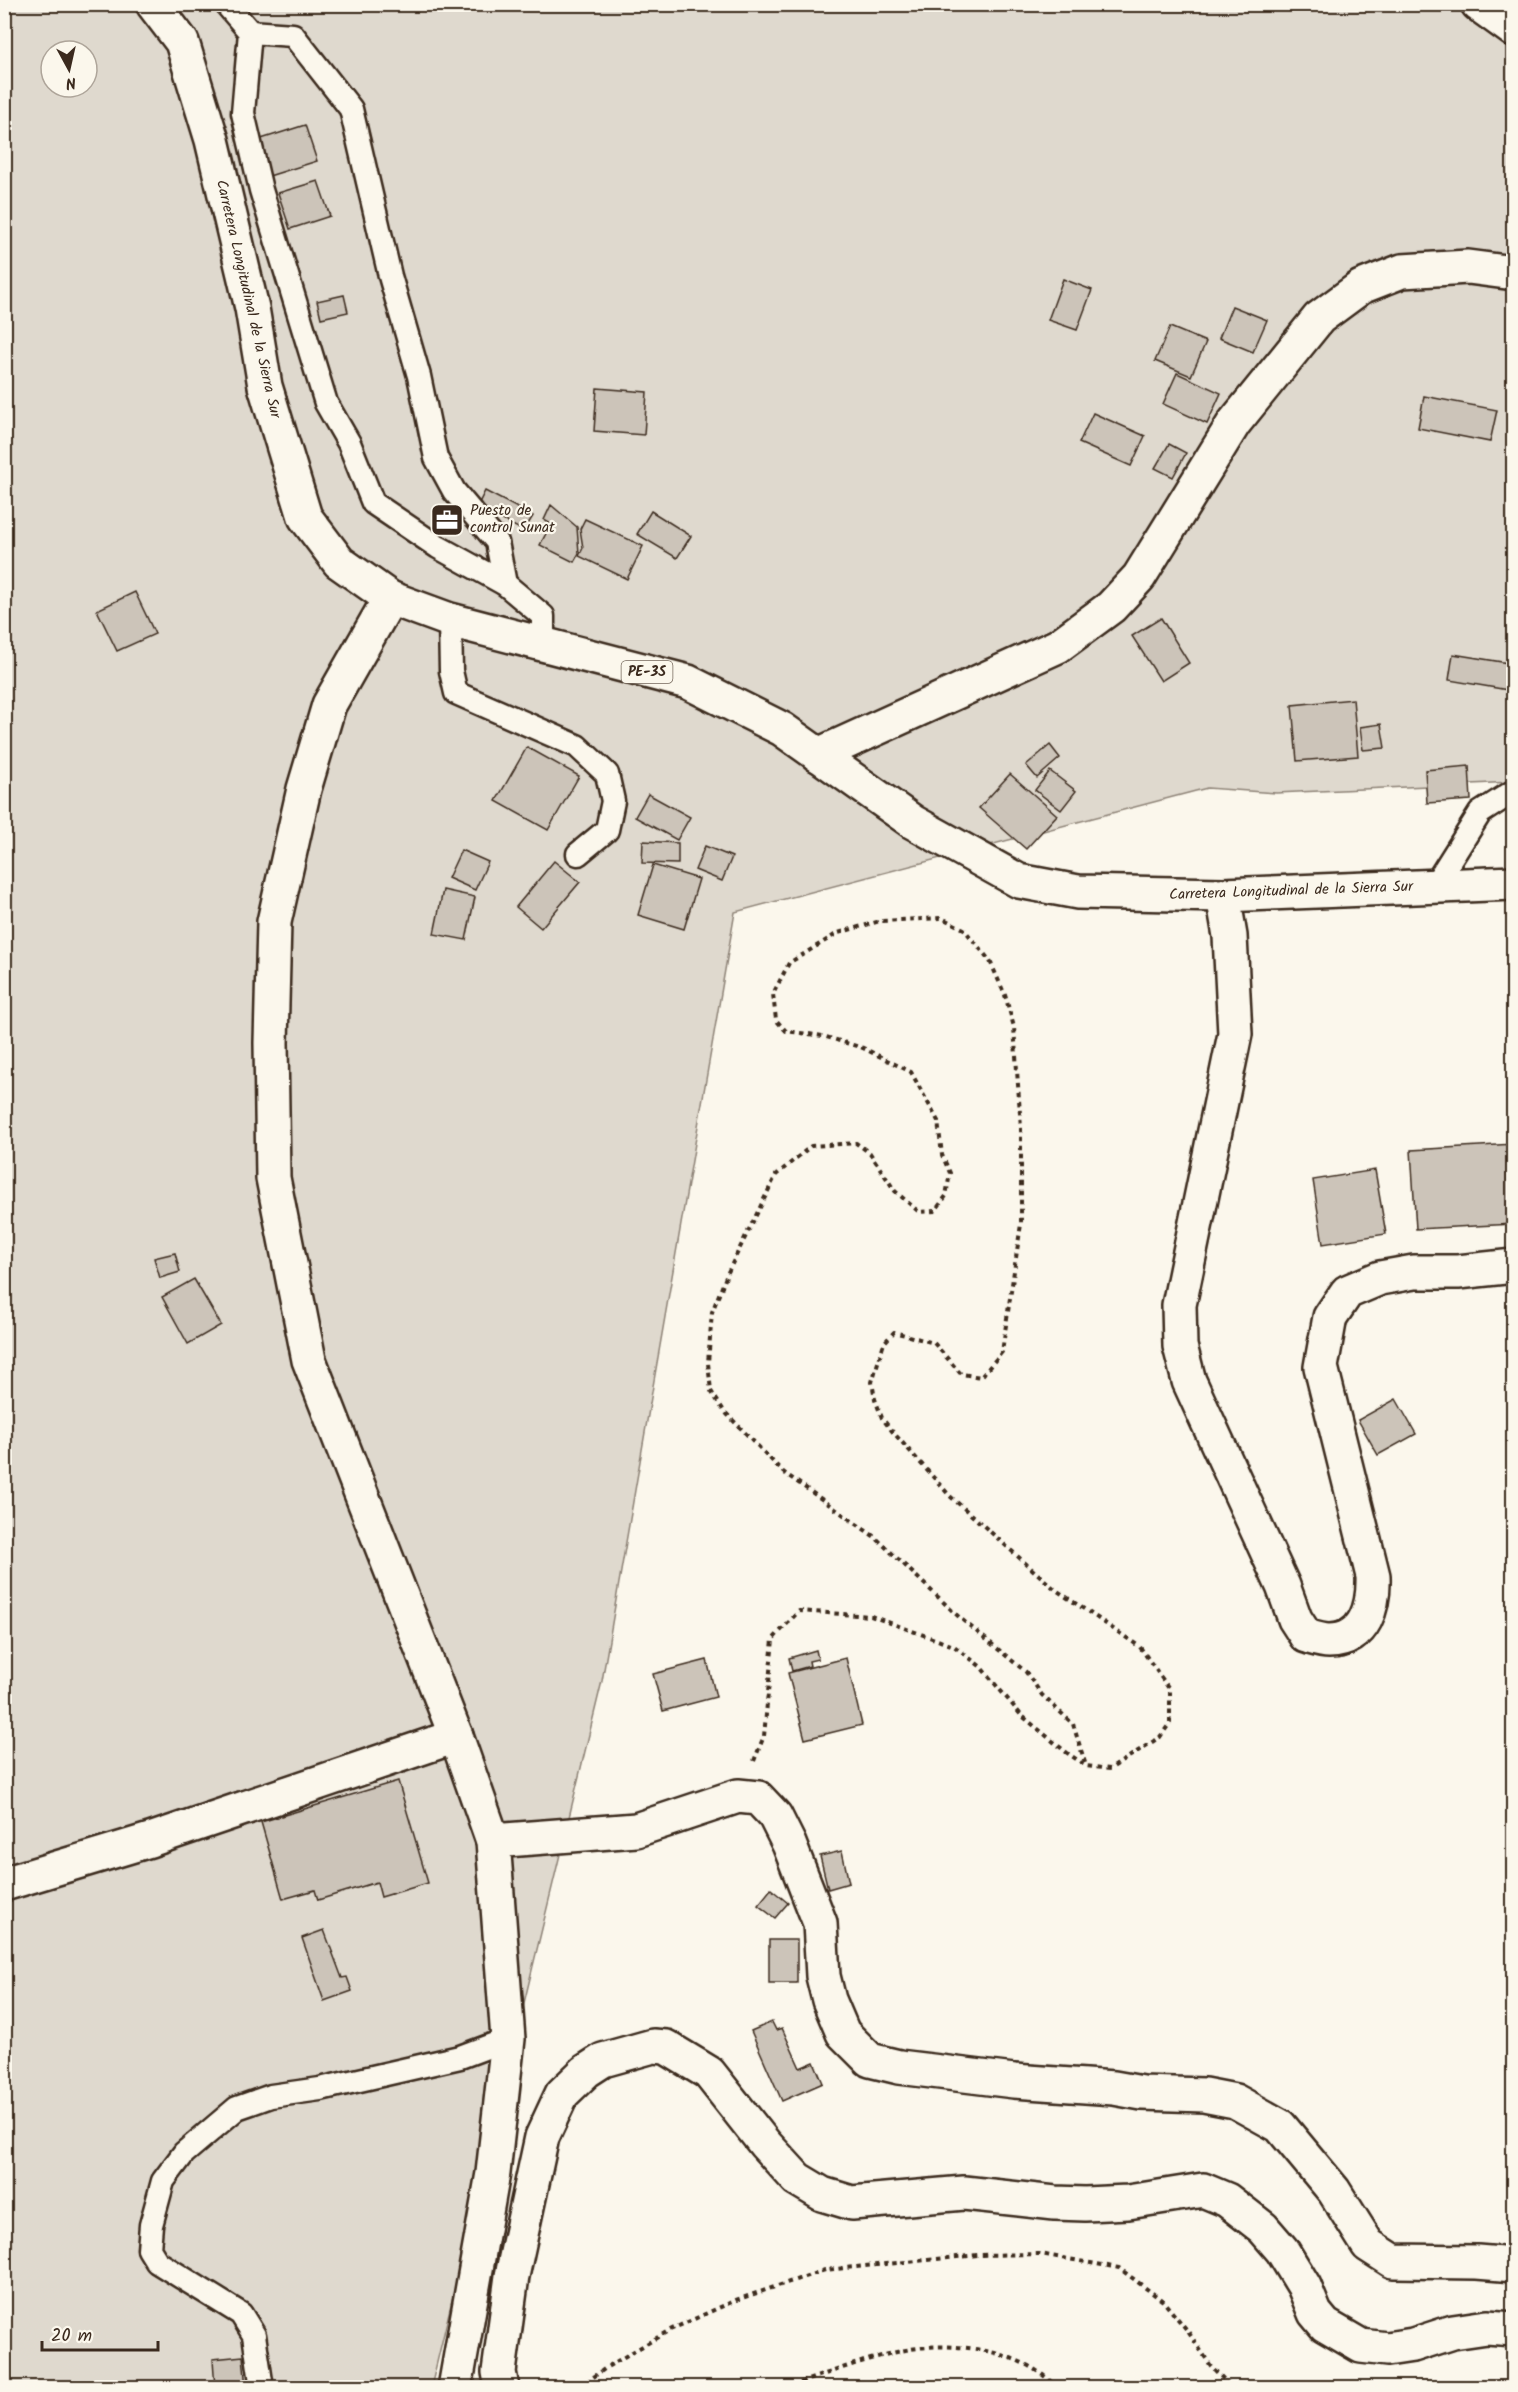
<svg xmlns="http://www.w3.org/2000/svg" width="1518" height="2392" font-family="Kalam,sans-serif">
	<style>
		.green { fill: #dfd9ce; stroke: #8d8276; stroke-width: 1.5; fill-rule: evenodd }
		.building { fill: #ccc4b9; stroke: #3b2a1e; stroke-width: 1.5 }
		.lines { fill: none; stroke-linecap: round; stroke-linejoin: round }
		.service-casing { stroke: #3b2a1e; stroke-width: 27 }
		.minor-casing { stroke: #3b2a1e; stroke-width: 38 }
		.tertiary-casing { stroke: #3b2a1e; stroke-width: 38 }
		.trunk-casing { stroke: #3b2a1e; stroke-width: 38 }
		.path { stroke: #3b2a1e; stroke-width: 4; stroke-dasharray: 4.5 4.5; stroke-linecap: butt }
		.service { stroke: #fbf7ec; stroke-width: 22 }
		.minor { stroke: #fbf7ec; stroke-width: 33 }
		.tertiary { stroke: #fbf7ec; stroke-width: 33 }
		.trunk { stroke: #fbf7ec; stroke-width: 33 }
		.labels { text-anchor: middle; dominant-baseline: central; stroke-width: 4.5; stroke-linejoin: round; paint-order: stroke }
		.shield { fill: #fbf7ec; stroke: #75685c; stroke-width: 1.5 }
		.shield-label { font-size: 14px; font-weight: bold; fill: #3b2a1e }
		.street-label { font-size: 15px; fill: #3b2a1e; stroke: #fbf7ec }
		.poi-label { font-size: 15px; fill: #3b2a1e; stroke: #fbf7ec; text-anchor: start }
	</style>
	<rect width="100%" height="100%" fill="#fbf7ec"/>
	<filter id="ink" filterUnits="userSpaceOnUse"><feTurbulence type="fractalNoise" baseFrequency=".0167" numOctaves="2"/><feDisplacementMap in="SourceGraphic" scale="12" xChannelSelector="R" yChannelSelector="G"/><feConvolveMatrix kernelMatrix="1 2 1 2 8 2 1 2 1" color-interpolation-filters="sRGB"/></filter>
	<g filter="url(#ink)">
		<!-- green -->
		<path class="green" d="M 5,5 L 1513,5 L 1513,782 L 1276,793 L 1207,788 L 735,912 L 602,1681 L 431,2387 L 5,2388 ZM 51,51 L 87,51 L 87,87 L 51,87 Z"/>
		<!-- building -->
		<g class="building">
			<path d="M 305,125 L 317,161 L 269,176 L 258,140 Z"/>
			<path d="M 318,181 L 330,216 L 290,229 L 278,193 Z"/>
			<path d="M 1063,279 L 1092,290 L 1077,330 L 1048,320 Z"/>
			<path d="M 344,295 L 348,312 L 321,318 L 317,301 Z"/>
			<path d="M 1232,306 L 1267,320 L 1253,352 L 1219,338 Z"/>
			<path d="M 1170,327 L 1206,342 L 1191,376 L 1155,361 Z"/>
			<path d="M 1177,373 L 1221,393 L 1207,424 L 1163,404 Z"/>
			<path d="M 597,388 L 647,392 L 644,435 L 594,431 Z"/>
			<path d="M 1424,396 L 1497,410 L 1490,442 L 1418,428 Z"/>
			<path d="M 1093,413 L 1145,436 L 1131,466 L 1079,443 Z"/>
			<path d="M 1169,444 L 1186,453 L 1173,477 L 1155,468 Z"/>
			<path d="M 485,491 L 533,516 L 524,531 L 477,507 Z"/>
			<path d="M 551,505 L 577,527 L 579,553 L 574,562 L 540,545 L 551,524 L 544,520 Z"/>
			<path d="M 651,511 L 691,536 L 677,558 L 637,534 Z"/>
			<path d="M 585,519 L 643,546 L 627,579 L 579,556 L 583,548 L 580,529 Z"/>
			<path d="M 135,592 L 155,634 L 117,651 L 97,610 Z"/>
			<path d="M 1161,618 L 1189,663 L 1161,681 L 1132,636 Z"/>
			<path d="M 1453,654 L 1514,664 L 1514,691 L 1449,680 Z"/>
			<path d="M 1353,699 L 1358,756 L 1297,761 L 1292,705 Z"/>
			<path d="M 1381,724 L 1385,748 L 1363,750 L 1360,727 Z"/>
			<path d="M 1050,745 L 1060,758 L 1037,778 L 1026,765 Z"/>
			<path d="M 527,747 L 579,776 L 548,830 L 496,801 Z"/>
			<path d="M 1469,766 L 1471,800 L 1427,803 L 1425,770 Z"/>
			<path d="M 1050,771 L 1076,791 L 1061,810 L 1035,790 Z"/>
			<path d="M 1010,774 L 1057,815 L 1026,849 L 979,808 Z"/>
			<path d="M 648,794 L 690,817 L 677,840 L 635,817 Z"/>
			<path d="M 643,841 L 678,843 L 678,864 L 642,863 Z"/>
			<path d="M 705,846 L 732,857 L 722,881 L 695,870 Z"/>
			<path d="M 461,850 L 488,862 L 475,890 L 448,878 Z"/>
			<path d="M 554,861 L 580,882 L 541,928 L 516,907 Z"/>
			<path d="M 653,865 L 699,879 L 684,929 L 638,915 Z"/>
			<path d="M 443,890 L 475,897 L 466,940 L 434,934 Z"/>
			<path d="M 1514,1144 L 1514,1224 L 1416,1229 L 1411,1150 Z"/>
			<path d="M 1375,1170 L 1386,1234 L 1323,1244 L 1313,1180 Z"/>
			<path d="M 175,1253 L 180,1272 L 160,1278 L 154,1258 Z"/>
			<path d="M 194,1279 L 221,1325 L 188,1344 L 162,1297 Z"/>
			<path d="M 1396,1399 L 1416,1434 L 1378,1455 L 1358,1420 Z"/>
			<path d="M 816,1650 L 818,1659 L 809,1661 L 810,1666 L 792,1671 L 789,1658 Z"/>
			<path d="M 846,1658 L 862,1725 L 805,1739 L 788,1673 Z"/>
			<path d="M 707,1660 L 716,1697 L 663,1711 L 653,1674 Z"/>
			<path d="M 398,1781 L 428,1883 L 381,1897 L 377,1882 L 318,1900 L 315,1890 L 283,1899 L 261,1822 Z"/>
			<path d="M 842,1851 L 849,1883 L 828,1889 L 820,1856 Z"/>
			<path d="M 771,1889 L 788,1903 L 775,1918 L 758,1905 Z"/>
			<path d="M 324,1930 L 342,1978 L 347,1977 L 352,1991 L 324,2001 L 302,1938 Z"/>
			<rect x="769" y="1940" width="28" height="43"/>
			<path d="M 772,2022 L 776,2030 L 782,2028 L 800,2068 L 814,2062 L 823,2083 L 782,2101 L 751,2031 Z"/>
			<path d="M 243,2356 L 246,2388 L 215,2388 L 213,2359 Z"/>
		</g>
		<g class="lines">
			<defs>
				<g id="service">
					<path d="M 226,4 L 250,32 L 243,113 L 261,190 L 326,403 L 349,443 L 373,503 L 438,547 L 505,584 L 543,616 L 543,645"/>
					<path d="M 250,32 L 293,35 L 351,109 L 390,276 L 419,376 L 436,458 L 454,491 L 497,542 L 505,584"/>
					<path d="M 450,620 L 451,671 L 456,693 L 577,746 L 607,774 L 613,801 L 607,830 L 578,854"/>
					<path d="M 1434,886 L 1480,813 L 1514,791"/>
					<path d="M 262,2388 L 254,2335 L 241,2314 L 157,2262 L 149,2249 L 151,2225 L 163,2181 L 184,2153 L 237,2108 L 271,2096 L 320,2089 L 460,2057 L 508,2039"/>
				</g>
				<g id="minor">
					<path d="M 390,598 L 329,705 L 304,789 L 274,922 L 271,1043 L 273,1178 L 309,1360 L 456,1736 L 493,1841 L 508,2039 L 493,2173 L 455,2388"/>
					<path d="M 1223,895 L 1230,936 L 1235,1034 L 1179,1305 L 1180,1346 L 1189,1381 L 1283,1586 L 1295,1619 L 1306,1636 C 1313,1638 1322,1641 1329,1641 C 1366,1641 1374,1605 1373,1576 L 1321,1367 L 1330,1317 L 1347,1292 L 1380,1278 L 1414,1272 L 1458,1272 L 1514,1266"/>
					<path d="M 493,1841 L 636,1830 L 738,1796 L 758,1798 L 775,1816 L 789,1844 L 820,1923 L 823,1976 L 829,2000 L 843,2033 L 870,2060 L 899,2067 L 1014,2081 L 1114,2088 L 1142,2093 L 1204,2095 L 1235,2101 L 1280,2126 L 1334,2191 L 1368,2245 L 1393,2261 L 1477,2262 L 1514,2265"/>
					<path d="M 4,1884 L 150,1840 L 456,1736"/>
					<path d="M 502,2388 L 499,2372 L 512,2276 L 542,2137 L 562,2094 L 586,2071 L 603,2060 L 653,2046 L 666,2047 L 709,2073 L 765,2144 L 797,2179 L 822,2194 L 852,2203 L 964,2193 L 1055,2203 L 1085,2204 L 1128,2202 L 1203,2190 L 1227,2200 L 1263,2228 L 1282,2250 L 1304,2286 L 1315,2313 L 1325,2325 L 1361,2346 L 1387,2349 L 1413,2345 L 1453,2332 L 1487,2327 L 1514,2329"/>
				</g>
				<g id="tertiary">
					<path d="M 1478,4 L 1514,30"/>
					<path d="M 818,755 L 1058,646 L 1111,607 L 1139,577 L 1234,423 L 1319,318 L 1361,287 L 1402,271 L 1468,267 L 1514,273"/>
				</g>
				<path id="trunk" d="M 153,4 L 182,42 L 212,140 L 252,308 L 265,386 L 305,517 L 339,562 L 390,598 L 450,620 L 688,682 L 782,729 L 913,822 L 1019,881 L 1078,892 L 1223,895 L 1514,883"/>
			</defs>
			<!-- service casing -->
			<use href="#service" class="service-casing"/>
			<!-- minor casing -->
			<use href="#minor" class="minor-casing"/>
			<!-- tertiary casing -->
			<use href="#tertiary" class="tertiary-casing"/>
			<!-- trunk casing -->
			<use href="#trunk" class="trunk-casing"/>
			<!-- path -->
			<g class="path">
				<path d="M 754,1761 L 764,1736 L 773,1639 L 799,1611 L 871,1616 L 954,1646 L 980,1666 L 1021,1715 L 1066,1752 L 1086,1766 L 1110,1769 L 1160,1737 L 1170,1723 L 1170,1690 L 1140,1647 L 1056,1590 L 1023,1561 L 950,1496 L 892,1431 L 882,1418 L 875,1399 L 872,1382 L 884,1343 L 894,1332 L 934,1343 L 961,1374 L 981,1377 L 1002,1352 L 1021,1224 L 1021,1128 L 1014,1027 L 1005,995 L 990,961 L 964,929 L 942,918 L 880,921 L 838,933 L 789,963 L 773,994 L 776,1020 L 786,1031 L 823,1036 L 863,1048 L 911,1072 L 938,1121 L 942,1155 L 950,1173 L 946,1196 L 935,1211 L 919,1212 L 895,1191 L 870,1153 L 856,1143 L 811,1146 L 776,1175 L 727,1274 L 712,1312 L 708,1363 L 711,1391 L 724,1411 L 783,1472 L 875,1537 L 960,1618 L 1026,1672 L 1042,1695 L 1073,1724 L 1086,1766"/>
				<path d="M 579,2388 L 607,2367 L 670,2330 L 736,2300 L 825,2270 L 978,2255 L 1040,2254 L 1119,2268 L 1163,2301 L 1187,2330 L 1211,2366 L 1232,2388"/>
				<path d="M 783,2388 C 825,2375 868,2357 911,2349 C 958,2341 1024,2351 1057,2388"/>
			</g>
			<!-- service -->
			<use href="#service" class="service"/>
			<!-- minor -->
			<use href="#minor" class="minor"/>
			<!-- tertiary -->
			<use href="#tertiary" class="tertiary"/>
			<!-- trunk -->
			<use href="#trunk" class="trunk"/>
		</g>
	</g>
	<!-- icons -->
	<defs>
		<symbol id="office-square" viewBox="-11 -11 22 22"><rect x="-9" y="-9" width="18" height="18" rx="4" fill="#3b2a1e" stroke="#fbf7ec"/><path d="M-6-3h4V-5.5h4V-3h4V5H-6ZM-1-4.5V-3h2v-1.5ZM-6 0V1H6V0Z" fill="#fff"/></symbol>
	</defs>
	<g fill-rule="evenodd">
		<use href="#office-square" x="428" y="501" width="38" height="38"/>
	</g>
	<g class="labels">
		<!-- shield labels -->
		<rect class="shield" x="621.5" y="661" width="51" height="22" rx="4.5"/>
		<g class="shield-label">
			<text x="647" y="672">PE-3S</text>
		</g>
		<!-- street labels -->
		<g class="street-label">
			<text transform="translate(248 299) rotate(77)">Carretera Longitudinal de la Sierra Sur</text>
			<text transform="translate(1291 891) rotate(-2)">Carretera Longitudinal de la Sierra Sur</text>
		</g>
		<!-- poi labels -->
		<g class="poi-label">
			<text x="470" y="511">Puesto de<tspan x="470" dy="17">control Sunat</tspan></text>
		</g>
	</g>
	<!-- margin -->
	<rect width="1518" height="2392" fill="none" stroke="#fbf7ec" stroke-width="24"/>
	<rect x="12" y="12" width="1494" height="2368" fill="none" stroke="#3b2a1e" stroke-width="2" filter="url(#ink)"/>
	<!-- north arrow -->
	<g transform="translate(69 69) rotate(172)"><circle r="28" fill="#fbf7ec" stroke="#aea59a" stroke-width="1.5"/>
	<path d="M0-4.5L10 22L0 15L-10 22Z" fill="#3b2a1e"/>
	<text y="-9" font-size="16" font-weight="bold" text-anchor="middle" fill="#3b2a1e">N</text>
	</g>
	<!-- scale -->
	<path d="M42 2341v9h116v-9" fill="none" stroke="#3b2a1e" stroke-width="3"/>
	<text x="51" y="2341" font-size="18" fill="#3b2a1e" stroke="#fbf7ec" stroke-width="4.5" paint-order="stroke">20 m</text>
</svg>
